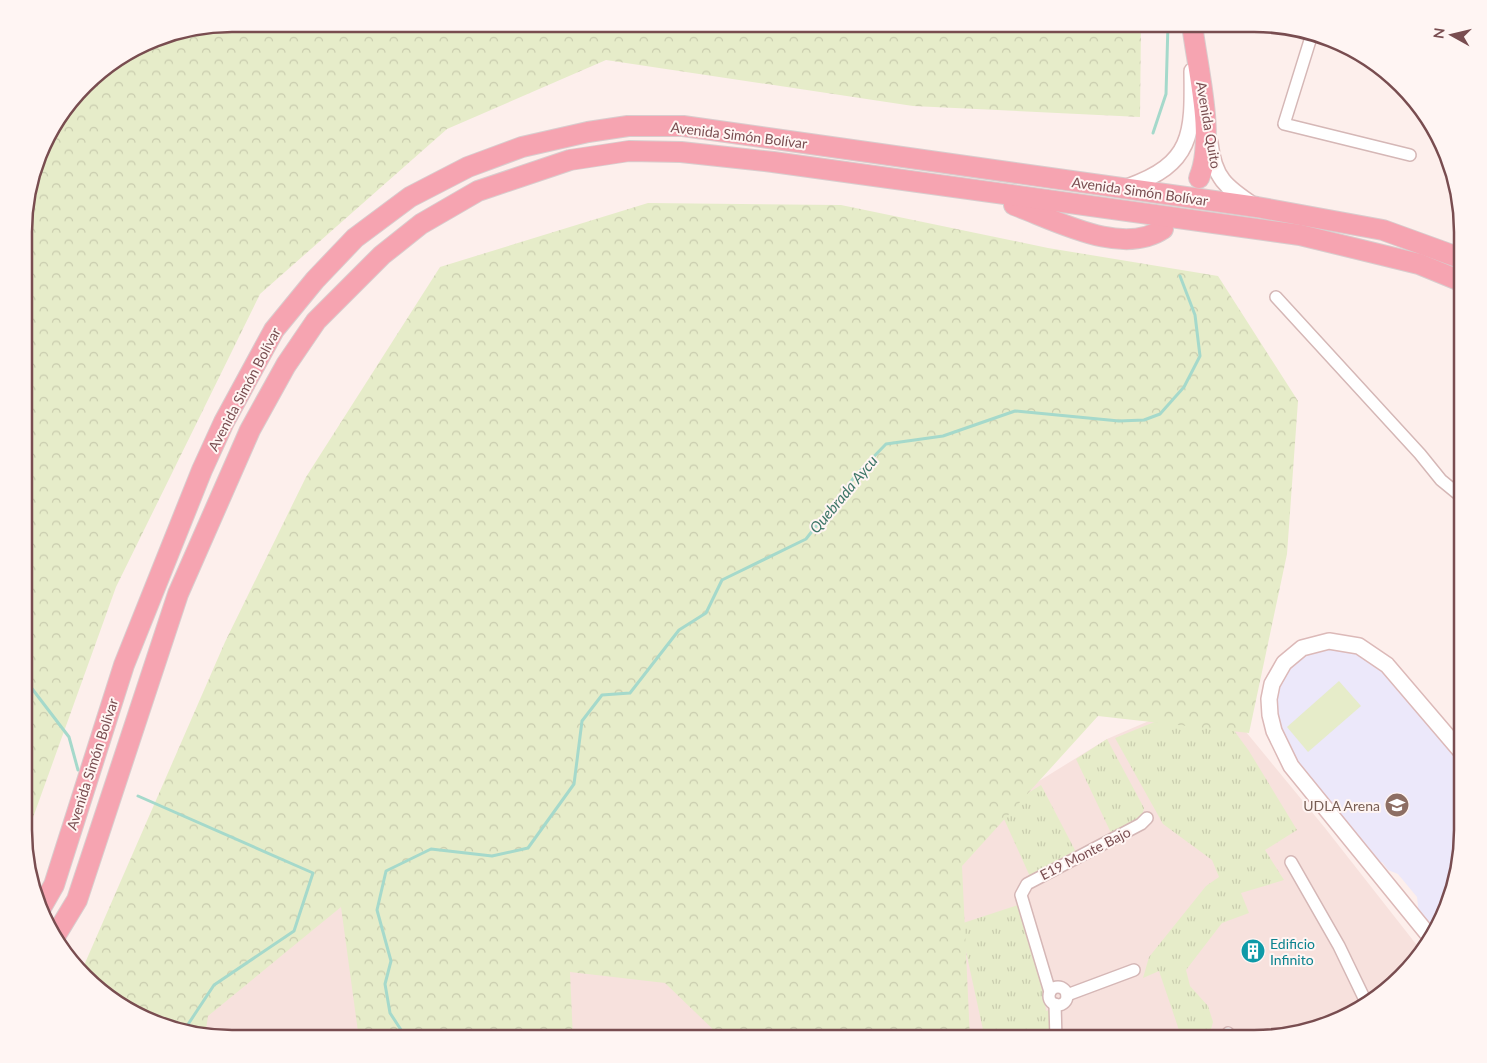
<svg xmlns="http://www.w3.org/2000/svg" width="1487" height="1063" font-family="Lato,sans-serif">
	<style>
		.residential { fill: #f7e1dd }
		.education { fill: #ece8fa }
		.grass { fill: url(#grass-tufts) }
		.forest { fill: url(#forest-crowns) }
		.pitch { fill: #e6ecc9 }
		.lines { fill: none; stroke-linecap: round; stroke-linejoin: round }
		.stream { stroke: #a5d9cb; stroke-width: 3 }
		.street-casing { stroke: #d5b7b6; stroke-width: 14 }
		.secondary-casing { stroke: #dcb9b8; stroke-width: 18 }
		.highway-casing { stroke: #d9cdce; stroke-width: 22 }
		.street { stroke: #fff; stroke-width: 11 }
		.secondary { stroke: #fff; stroke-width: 15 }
		.highway { stroke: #f6a4b1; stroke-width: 20 }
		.labels { text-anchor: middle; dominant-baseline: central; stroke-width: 4; stroke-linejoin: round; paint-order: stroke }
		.street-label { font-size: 14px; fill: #794d50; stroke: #fff5f3 }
		.education-label { font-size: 14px; fill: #785e54; stroke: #fff5f3; text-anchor: end }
		.culture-label { font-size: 14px; fill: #0d838f; stroke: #fff5f3; text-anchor: start }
		.water-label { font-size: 15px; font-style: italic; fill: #3d7668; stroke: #fff5f3 }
		.rim { fill: none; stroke: #794d50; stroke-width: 2.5 }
	</style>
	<defs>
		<pattern id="grass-tufts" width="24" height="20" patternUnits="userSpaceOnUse" patternTransform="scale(1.25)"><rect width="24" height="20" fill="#e6ecc9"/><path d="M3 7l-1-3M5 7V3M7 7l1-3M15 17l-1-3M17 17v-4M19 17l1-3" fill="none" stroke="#c9ccae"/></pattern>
		<pattern id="forest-crowns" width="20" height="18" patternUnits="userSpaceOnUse" patternTransform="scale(1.25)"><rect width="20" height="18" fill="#e6ecc9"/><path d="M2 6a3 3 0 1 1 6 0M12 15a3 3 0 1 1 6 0" fill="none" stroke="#c9ccae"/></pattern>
	</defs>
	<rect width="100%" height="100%" fill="#fdefec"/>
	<!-- residential -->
	<path class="residential" d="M 1214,693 L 1325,828 L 1423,953 L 1420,958 L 1347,1018 L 1255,1039 L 219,1039 L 194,1034 L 281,915 L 454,834 L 942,841 L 1107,739 Z"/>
	<!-- education -->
	<path class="education" d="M 1328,648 L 1341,648 L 1368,657 L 1382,668 L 1463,762 L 1463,844 L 1452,898 L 1434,933 L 1419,915 L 1417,897 L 1398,874 L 1388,870 L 1382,862 L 1380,863 L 1298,766 L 1279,729 L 1275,700 L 1283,674 L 1305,655 Z"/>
	<!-- grass -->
	<g class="grass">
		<path d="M 1211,699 L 1249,751 L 1297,830 L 1265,850 L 1284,880 L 1241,893 L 1249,913 L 1222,923 L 1186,970 L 1190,986 L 1208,1006 L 1213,1022 L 1210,1033 L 1212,1039 L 1182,1039 L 1159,971 L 1143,978 L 1149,957 L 1206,886 L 1219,877 L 1212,860 L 1163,824 L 1115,738 Z"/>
		<path d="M 1107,739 L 1144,808 L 1142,817 L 1112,835 L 1076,759 Z"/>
		<path d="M 1041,785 L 1077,854 L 1032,881 L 1000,810 Z"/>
		<path d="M 1024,903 L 1044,991 L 1046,1011 L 1053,1008 L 1051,1039 L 985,1039 L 960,924 Z"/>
		<path d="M 1142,1030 L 1145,1039 L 1118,1039 L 1117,1034 Z"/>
	</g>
	<!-- forest -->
	<g class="forest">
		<path d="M 232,24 L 1141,24 L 1140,117 L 913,106 L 606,60 L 447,129 L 260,294 L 116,587 L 26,837 L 26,205 L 45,140 L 95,76 L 153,40 Z"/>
		<path d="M 648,203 L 841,205 L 1048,248 L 1218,276 L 1298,401 L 1287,554 L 1249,733 L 1098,716 L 962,866 L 970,1039 L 723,1039 L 665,983 L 570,972 L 573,1039 L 359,1039 L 341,907 L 208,1016 L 205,1036 L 165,1028 L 105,996 L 82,970 L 225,642 L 306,477 L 440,267 Z"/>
	</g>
	<!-- pitch -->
	<path class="pitch" d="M 1339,681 L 1361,706 L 1308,752 L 1287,727 Z"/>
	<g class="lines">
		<!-- stream -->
		<g class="stream">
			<path d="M 426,24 L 447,31"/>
			<path d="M 1153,133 L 1166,94 L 1168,24"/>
			<path d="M 25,685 L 30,686 L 69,737 L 78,770"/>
			<path d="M 138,796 L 313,873 L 294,931 L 214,985 L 183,1032"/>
			<path d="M 407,1039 L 390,1013 L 385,984 L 391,961 L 377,910 L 386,871 L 431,849 L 492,856 L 528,848 L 574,784 L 582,721 L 602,695 L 630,693 L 679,630 L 706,613 L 722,580 L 806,539 L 856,475 L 886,444 L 943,436 L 1015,411 L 1119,421 L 1144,420 L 1160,414 L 1184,387 L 1200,356 L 1195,315 L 1180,276"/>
		</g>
		<defs>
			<g id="street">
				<path d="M 1312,34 L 1284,124 L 1410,155"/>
				<path d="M 1276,297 L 1420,454 L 1441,480 L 1463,498"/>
				<path d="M 1291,862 L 1339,946 L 1366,1002"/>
				<circle cx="1058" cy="996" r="9"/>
				<path d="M 1050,992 L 1021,895 L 1027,884 L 1141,824 L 1147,818"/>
				<path d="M 1067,995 L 1134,970"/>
				<path d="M 1055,1004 L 1056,1039"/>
				<path d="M 1228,1033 L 1232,1039"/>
			</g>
			<g id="secondary">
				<path d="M 1210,143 C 1214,178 1226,187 1253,205"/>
				<path d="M 1127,187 C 1193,164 1193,134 1192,71"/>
				<path d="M 1431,938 L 1291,766 L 1274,731 L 1270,715 L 1269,699 L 1272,684 L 1284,663 L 1302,648 L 1329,641 L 1359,646 L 1387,665 L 1463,754"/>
			</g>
			<g id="highway">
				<path d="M 1192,24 C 1197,67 1216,138 1199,178"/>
				<path d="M 1014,205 C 1055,220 1122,257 1163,229"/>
				<path d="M 42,906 L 54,885 L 124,665 L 202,470 L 224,422 L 274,330 L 315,280 L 355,238 L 410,197 L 468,167 L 522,147 L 588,132 L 628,126 L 683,126 L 1257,207 L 1383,230 L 1463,259"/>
				<path d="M 54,938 L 77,900 L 178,594 L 250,430 L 286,365 L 316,321 L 382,255 L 421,224 L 478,191 L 570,160 L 629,151 L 681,152 L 773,162 L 1300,235 L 1419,264 L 1463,282"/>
			</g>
		</defs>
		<!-- street casing -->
		<use href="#street" class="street-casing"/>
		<!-- secondary casing -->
		<use href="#secondary" class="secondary-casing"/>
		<!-- highway casing -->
		<use href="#highway" class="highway-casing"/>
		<!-- street -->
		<use href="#street" class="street"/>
		<!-- secondary -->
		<use href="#secondary" class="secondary"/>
		<!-- highway -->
		<use href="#highway" class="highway"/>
	</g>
	<!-- icons -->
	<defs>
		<symbol id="university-disc" viewBox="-11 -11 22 22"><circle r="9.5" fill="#8d6e63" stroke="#fff5f3"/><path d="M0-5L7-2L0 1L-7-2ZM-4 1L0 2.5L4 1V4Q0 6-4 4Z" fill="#fff"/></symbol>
		<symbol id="building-disc" viewBox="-11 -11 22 22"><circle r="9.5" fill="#0f9aa8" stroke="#fff5f3"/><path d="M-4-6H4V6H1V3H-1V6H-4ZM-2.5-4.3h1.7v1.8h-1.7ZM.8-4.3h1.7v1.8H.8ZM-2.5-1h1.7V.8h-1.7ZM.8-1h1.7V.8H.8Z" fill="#fff"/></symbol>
	</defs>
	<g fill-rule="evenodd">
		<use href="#university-disc" x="1383" y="791" width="28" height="28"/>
		<use href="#building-disc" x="1239" y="937" width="28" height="28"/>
	</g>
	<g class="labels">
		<!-- street labels -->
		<g class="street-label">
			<text transform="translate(1209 125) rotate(80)">Avenida Quito</text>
			<text transform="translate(739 135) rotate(7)">Avenida Simón Bolívar</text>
			<text transform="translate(1140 191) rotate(8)">Avenida Simón Bolívar</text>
			<text transform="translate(244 389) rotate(-62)">Avenida Simón Bolívar</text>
			<text transform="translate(92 764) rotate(-72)">Avenida Simón Bolívar</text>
			<text transform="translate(1085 853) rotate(-27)">E19 Monte Bajo</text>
		</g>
		<!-- education labels -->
		<g class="education-label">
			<text x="1380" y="805">UDLA Arena</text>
		</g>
		<!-- culture labels -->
		<g class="culture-label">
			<text x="1270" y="943">Edificio<tspan x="1270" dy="16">Infinito</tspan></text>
		</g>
		<!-- water labels -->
		<g class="water-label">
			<text transform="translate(843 494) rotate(-50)">Quebrada Aycu</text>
		</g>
	</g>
	<!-- crop -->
	<path d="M0 0H1487V1063H0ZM232 32H1254A200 200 0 0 1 1454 232V830A200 200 0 0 1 1254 1030H232A200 200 0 0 1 32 830V232A200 200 0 0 1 232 32Z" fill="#fff5f3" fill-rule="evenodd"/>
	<path class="rim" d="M232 32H1254A200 200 0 0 1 1454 232V830A200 200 0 0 1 1254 1030H232A200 200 0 0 1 32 830V232A200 200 0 0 1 232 32Z"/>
	<!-- north arrow -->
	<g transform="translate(1452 35) rotate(278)" stroke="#fff5f3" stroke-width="4" paint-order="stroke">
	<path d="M0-4L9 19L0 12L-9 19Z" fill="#794d50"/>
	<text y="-8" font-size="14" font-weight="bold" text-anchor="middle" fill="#794d50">N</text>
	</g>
</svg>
